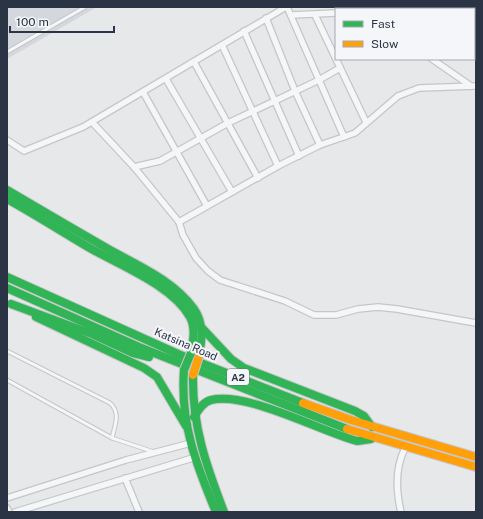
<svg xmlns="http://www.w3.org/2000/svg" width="483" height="519" font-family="'Public Sans',sans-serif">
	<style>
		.built { fill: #d4d7dd }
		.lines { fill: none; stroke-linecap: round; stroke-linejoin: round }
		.lane-casing { stroke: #c4c6c8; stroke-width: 5 }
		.street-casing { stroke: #c4c6c8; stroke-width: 8 }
		.fast-casing { stroke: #c4c6c8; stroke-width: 10 }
		.slow-casing { stroke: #c4c6c8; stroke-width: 10 }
		.lane { stroke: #f5f6f7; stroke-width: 3 }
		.street { stroke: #f5f6f7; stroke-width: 5.5 }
		.fast { stroke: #30b455; stroke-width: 8 }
		.slow { stroke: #ff9f0a; stroke-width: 8 }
		.fast-bridge-casing { stroke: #c4c6c8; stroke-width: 10; stroke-linecap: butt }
		.slow-bridge-casing { stroke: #c4c6c8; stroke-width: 10; stroke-linecap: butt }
		.fast-bridge { stroke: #30b455; stroke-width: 8 }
		.slow-bridge { stroke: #ff9f0a; stroke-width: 8 }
		.labels { text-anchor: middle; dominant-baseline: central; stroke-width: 4; stroke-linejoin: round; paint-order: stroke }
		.shield { fill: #f4f6f9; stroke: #676e7b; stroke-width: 1 }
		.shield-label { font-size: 10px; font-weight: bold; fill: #2b3445 }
		.street-label { font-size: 11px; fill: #2b3445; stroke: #f4f6f9 }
	</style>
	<rect width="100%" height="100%" fill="#e6e8ea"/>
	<!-- built -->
	<path class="built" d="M 7,7 L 97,7 L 7,59 Z"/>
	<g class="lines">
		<defs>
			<g id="lane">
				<path d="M 7,52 L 85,7"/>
				<path d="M 7,351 L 110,403 C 121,413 115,425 112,438"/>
				<path d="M 7,380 L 112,438 L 154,452"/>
			</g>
			<g id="street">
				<path d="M 287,7 L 344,137"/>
				<path d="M 380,7 L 383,9"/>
				<path d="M 356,9 L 364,7"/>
				<path d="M 291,15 L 336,13"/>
				<path d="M 315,15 L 366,122"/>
				<path d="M 266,18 L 295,91 L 320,145"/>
				<path d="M 244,31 L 299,156"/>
				<path d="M 222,45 L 278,166"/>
				<path d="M 432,59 L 471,86"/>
				<path d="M 194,62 L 258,178"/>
				<path d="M 166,79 L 232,192"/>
				<path d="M 143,92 L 207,206"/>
				<path d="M 92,122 L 134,167 L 179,222 L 183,235 L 196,258 L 208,271 L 220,280 L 285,301 L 314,315 L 336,315 L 358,309 L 378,307 L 397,309 L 476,323"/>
				<path d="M 7,140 L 24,151 L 83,127 L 286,7"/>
				<path d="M 134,167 L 160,161 L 228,123 L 319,80 L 340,68"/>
				<path d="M 179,222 L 278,166 L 320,145 L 355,133 L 398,96 L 419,88 L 476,86"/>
				<path d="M 125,478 L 139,512"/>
				<path d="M 7,498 L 126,460 L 191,443"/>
				<path d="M 7,508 L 9,512"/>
				<path d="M 15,512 L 196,457"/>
				<path d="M 401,512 C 396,491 395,468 405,448"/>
			</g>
			<g id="fast">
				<path d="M 7,190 C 41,210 75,230 110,250 C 139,266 174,281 194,309 C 204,323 202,340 199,356"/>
				<path d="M 7,199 C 34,214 61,231 88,247 C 119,265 172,285 190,317 C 196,328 193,342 191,353"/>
				<path d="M 7,277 L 178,354 L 303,403"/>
				<path d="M 7,288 L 139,347 L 347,429"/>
				<path d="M 11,304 L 92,334 L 133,353 L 149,357"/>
				<path d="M 36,317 L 144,368 L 157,377 L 186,426"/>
				<path d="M 201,327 L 231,359 L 244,368 L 355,411 L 364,416 L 372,427"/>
				<path d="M 184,370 C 180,423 196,464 216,512"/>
				<path d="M 193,375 C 192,426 206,465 224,512"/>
				<path d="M 194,417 C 198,410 203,402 211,400 C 246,391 320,431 357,441 L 371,439"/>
			</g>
			<g id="slow">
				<path d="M 303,403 L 351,420 L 476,457"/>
				<path d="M 347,429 L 476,467"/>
			</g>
		</defs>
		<!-- lane casing -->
		<use href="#lane" class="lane-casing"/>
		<!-- street casing -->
		<use href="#street" class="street-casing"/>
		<!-- fast casing -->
		<use href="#fast" class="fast-casing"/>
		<!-- slow casing -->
		<use href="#slow" class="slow-casing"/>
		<!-- lane -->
		<use href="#lane" class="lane"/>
		<!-- street -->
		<use href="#street" class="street"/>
		<!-- fast -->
		<use href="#fast" class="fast"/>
		<!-- slow -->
		<use href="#slow" class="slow"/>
		<defs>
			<path id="fast-bridge" d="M 184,370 L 191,353"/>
			<path id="slow-bridge" d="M 193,375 L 199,356"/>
		</defs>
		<!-- fast-bridge casing -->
		<use href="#fast-bridge" class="fast-bridge-casing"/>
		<!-- slow-bridge casing -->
		<use href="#slow-bridge" class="slow-bridge-casing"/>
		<!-- fast-bridge -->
		<use href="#fast-bridge" class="fast-bridge"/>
		<!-- slow-bridge -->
		<use href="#slow-bridge" class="slow-bridge"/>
	</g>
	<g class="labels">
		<!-- shield labels -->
		<rect class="shield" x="227" y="369" width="22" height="16" rx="3"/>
		<g class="shield-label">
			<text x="238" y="377">A2</text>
		</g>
		<!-- street labels -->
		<g class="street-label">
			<text transform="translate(186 344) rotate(23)">Katsina Road</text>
		</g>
	</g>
	<!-- border -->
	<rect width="483" height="519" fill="none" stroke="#2b3445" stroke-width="16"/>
	<!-- legend -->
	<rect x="335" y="8" width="140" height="52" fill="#f4f6f9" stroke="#a4a8b1"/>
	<rect x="343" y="21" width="20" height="6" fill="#30b455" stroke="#a4a8b1"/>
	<text x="371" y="28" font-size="12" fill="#2b3445">Fast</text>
	<rect x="343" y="41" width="20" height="6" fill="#ff9f0a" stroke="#a4a8b1"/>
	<text x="371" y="48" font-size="12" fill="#2b3445">Slow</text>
	<!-- scale -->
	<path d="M10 26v6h104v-6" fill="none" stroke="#2b3445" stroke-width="2"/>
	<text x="16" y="26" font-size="12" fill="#2b3445" stroke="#f4f6f9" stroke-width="3" paint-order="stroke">100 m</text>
</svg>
